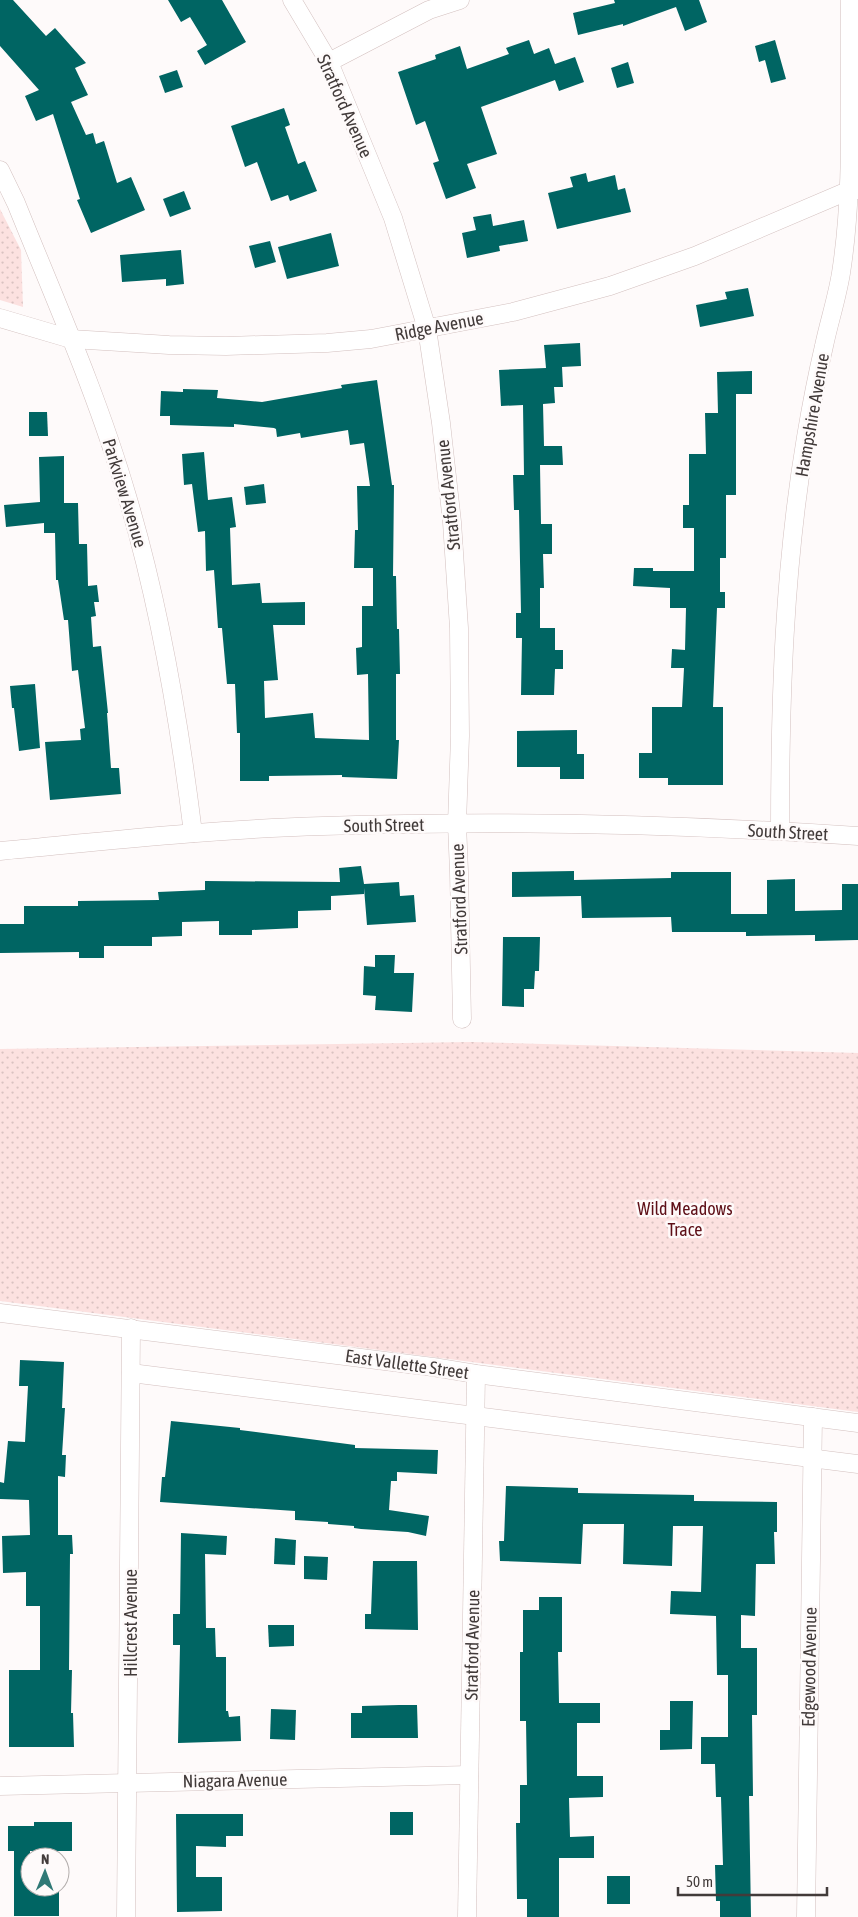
<svg xmlns="http://www.w3.org/2000/svg" width="858" height="1917" font-family="'Asap Condensed',sans-serif">
	<style>
		.park { fill: url(#park-dots) }
		.building { fill: #006563 }
		.lines { fill: none; stroke-linecap: round; stroke-linejoin: round }
		.minor-casing { stroke: #d3c0bf; stroke-width: 19 }
		.minor { stroke: #fff; stroke-width: 18 }
		.labels { text-anchor: middle; dominant-baseline: central; stroke-width: 5; stroke-linejoin: round; paint-order: stroke }
		.street-label { font-size: 18px; fill: #423b3a; stroke: #fefafa }
		.park-label { font-size: 18px; fill: #5e1018; stroke: #fefafa }
	</style>
	<defs>
		<pattern id="park-dots" width="8" height="8" patternUnits="userSpaceOnUse" patternTransform="scale(1.25)"><rect width="8" height="8" fill="#fce1e0"/><path d="M2 2h.1M6 6h.1" fill="none" stroke="#d9c2c1" stroke-width="1.8" stroke-linecap="round"/></pattern>
	</defs>
	<rect width="100%" height="100%" fill="#fefafa"/>
	<!-- park -->
	<g class="park">
		<path d="M 0,209 L 21,250 L 23,307 L 0,300 Z"/>
		<path d="M 471,1042 L 858,1053 L 858,1412 L 0,1301 L 0,1049 Z"/>
	</g>
	<!-- building -->
	<g class="building">
		<path d="M 0,0 L 13,0 L 46,36 L 55,28 L 86,63 L 75,68 L 88,95 L 71,102 L 86,135 L 93,133 L 96,144 L 104,141 L 117,183 L 131,177 L 145,210 L 91,233 L 77,200 L 80,199 L 53,114 L 36,121 L 25,96 L 39,90 L 0,46 Z"/>
		<path d="M 168,0 L 222,0 L 246,42 L 205,65 L 197,51 L 207,45 L 190,17 L 181,22 Z"/>
		<path d="M 614,0 L 699,0 L 707,22 L 685,31 L 676,7 L 623,26 L 623,24 L 578,35 L 573,13 L 615,3 Z"/>
		<path d="M 529,40 L 534,54 L 549,48 L 555,64 L 575,57 L 584,82 L 559,91 L 555,80 L 481,107 L 497,154 L 467,164 L 476,188 L 446,199 L 433,163 L 439,161 L 425,121 L 416,125 L 398,72 L 436,59 L 435,55 L 460,46 L 467,69 L 509,54 L 506,48 Z"/>
		<path d="M 775,40 L 786,79 L 771,83 L 765,60 L 759,62 L 755,46 Z"/>
		<path d="M 628,62 L 634,83 L 617,88 L 611,68 Z"/>
		<path d="M 177,70 L 183,87 L 165,93 L 159,76 Z"/>
		<path d="M 284,108 L 290,125 L 285,127 L 298,164 L 305,161 L 317,191 L 290,201 L 288,195 L 271,201 L 257,162 L 245,167 L 231,126 Z"/>
		<path d="M 586,173 L 588,182 L 615,175 L 618,190 L 625,188 L 631,212 L 557,229 L 548,193 L 573,187 L 570,177 Z"/>
		<path d="M 184,191 L 191,209 L 170,217 L 163,199 Z"/>
		<path d="M 491,214 L 493,226 L 524,220 L 528,241 L 499,246 L 500,251 L 467,258 L 462,233 L 476,230 L 473,217 Z"/>
		<path d="M 331,233 L 339,266 L 287,279 L 278,247 Z"/>
		<path d="M 270,241 L 276,262 L 255,268 L 249,246 Z"/>
		<path d="M 181,250 L 184,284 L 166,286 L 166,279 L 122,282 L 120,255 Z"/>
		<path d="M 748,288 L 754,316 L 700,327 L 696,305 L 727,299 L 725,292 Z"/>
		<path d="M 580,343 L 581,366 L 562,367 L 563,387 L 554,387 L 555,403 L 543,404 L 544,446 L 562,446 L 563,465 L 540,465 L 541,524 L 552,524 L 552,554 L 543,554 L 544,588 L 540,588 L 540,628 L 555,628 L 555,650 L 563,650 L 563,669 L 555,669 L 554,695 L 521,695 L 522,638 L 516,638 L 516,613 L 521,613 L 519,510 L 514,510 L 513,475 L 524,475 L 523,405 L 501,406 L 499,370 L 546,368 L 544,345 Z"/>
		<path d="M 752,371 L 752,394 L 736,394 L 736,495 L 726,495 L 726,558 L 720,558 L 720,592 L 725,592 L 725,608 L 717,608 L 713,707 L 723,707 L 723,785 L 668,785 L 668,778 L 639,778 L 639,753 L 652,753 L 652,707 L 682,707 L 684,668 L 671,668 L 672,649 L 685,650 L 686,608 L 670,608 L 670,588 L 633,586 L 634,568 L 653,568 L 653,571 L 694,571 L 694,528 L 683,528 L 683,505 L 689,505 L 689,454 L 706,454 L 705,413 L 718,413 L 717,372 Z"/>
		<path d="M 377,380 L 392,485 L 394,485 L 393,576 L 396,576 L 397,629 L 399,629 L 400,674 L 396,674 L 396,740 L 399,740 L 397,779 L 342,777 L 342,775 L 269,776 L 269,781 L 240,781 L 240,733 L 237,733 L 235,684 L 227,684 L 222,628 L 218,628 L 214,570 L 206,571 L 205,531 L 198,532 L 192,484 L 184,485 L 182,454 L 204,452 L 208,500 L 232,497 L 236,527 L 230,528 L 232,585 L 260,583 L 262,603 L 305,602 L 305,625 L 273,625 L 278,680 L 264,681 L 265,718 L 313,713 L 315,738 L 369,740 L 368,674 L 357,675 L 356,648 L 362,647 L 362,606 L 373,606 L 373,568 L 354,568 L 355,530 L 358,530 L 357,486 L 370,486 L 364,443 L 350,445 L 348,430 L 301,438 L 300,433 L 277,437 L 276,429 L 274,428 L 234,424 L 234,427 L 170,425 L 170,416 L 160,416 L 161,391 L 183,392 L 183,389 L 218,390 L 217,398 L 262,402 L 342,388 L 341,385 Z"/>
		<path d="M 29,412 L 47,412 L 48,436 L 29,436 Z"/>
		<path d="M 64,456 L 64,503 L 78,503 L 79,544 L 87,544 L 88,586 L 97,585 L 99,602 L 94,602 L 96,616 L 91,617 L 93,647 L 101,646 L 108,713 L 107,713 L 111,768 L 119,768 L 121,794 L 50,800 L 45,742 L 81,740 L 80,729 L 85,728 L 78,670 L 72,671 L 68,620 L 64,620 L 58,580 L 56,580 L 55,533 L 44,533 L 44,523 L 6,527 L 4,505 L 40,502 L 39,457 Z"/>
		<path d="M 264,484 L 266,503 L 246,505 L 244,487 Z"/>
		<path d="M 35,684 L 40,748 L 19,751 L 14,708 L 12,708 L 10,686 Z"/>
		<path d="M 577,730 L 577,754 L 584,754 L 584,779 L 560,779 L 560,767 L 517,767 L 517,731 Z"/>
		<path d="M 361,866 L 364,884 L 399,882 L 400,896 L 414,895 L 416,922 L 367,925 L 364,888 L 364,894 L 331,896 L 331,910 L 298,911 L 298,928 L 252,930 L 252,935 L 219,935 L 219,921 L 182,922 L 182,936 L 152,937 L 152,946 L 104,946 L 104,958 L 79,958 L 79,952 L 0,953 L 0,924 L 24,924 L 24,906 L 78,906 L 78,901 L 159,900 L 158,892 L 205,890 L 205,881 L 340,882 L 339,868 Z"/>
		<path d="M 574,871 L 574,880 L 671,878 L 671,872 L 731,872 L 731,914 L 767,914 L 767,880 L 795,879 L 795,911 L 842,910 L 842,884 L 858,884 L 858,940 L 815,941 L 815,935 L 746,936 L 746,932 L 672,932 L 671,917 L 582,918 L 581,896 L 512,897 L 512,872 Z"/>
		<path d="M 503,937 L 540,937 L 539,971 L 535,971 L 534,989 L 524,989 L 524,1007 L 502,1006 Z"/>
		<path d="M 375,955 L 395,955 L 394,973 L 414,973 L 412,1012 L 375,1010 L 376,996 L 363,995 L 364,966 L 375,967 Z"/>
		<path d="M 20,1360 L 64,1362 L 62,1408 L 65,1408 L 62,1455 L 66,1455 L 65,1477 L 58,1476 L 58,1535 L 72,1535 L 73,1554 L 70,1554 L 69,1670 L 72,1670 L 71,1713 L 73,1713 L 74,1747 L 9,1747 L 9,1670 L 40,1670 L 40,1606 L 26,1606 L 26,1572 L 3,1573 L 2,1536 L 30,1535 L 29,1500 L 0,1499 L 0,1482 L 4,1483 L 8,1441 L 25,1442 L 28,1386 L 19,1386 Z"/>
		<path d="M 171,1421 L 240,1428 L 240,1430 L 355,1445 L 355,1448 L 438,1450 L 437,1474 L 397,1472 L 397,1481 L 391,1481 L 389,1510 L 429,1516 L 426,1536 L 408,1532 L 361,1529 L 354,1528 L 354,1526 L 328,1524 L 328,1522 L 295,1520 L 295,1511 L 160,1502 L 162,1477 L 165,1477 Z"/>
		<path d="M 506,1486 L 578,1488 L 578,1493 L 694,1495 L 694,1501 L 777,1502 L 777,1532 L 774,1532 L 775,1564 L 756,1564 L 755,1616 L 741,1615 L 741,1648 L 757,1648 L 757,1715 L 752,1715 L 753,1796 L 749,1796 L 751,1917 L 720,1917 L 720,1901 L 716,1901 L 715,1865 L 723,1865 L 721,1797 L 716,1797 L 715,1764 L 701,1764 L 701,1737 L 728,1737 L 728,1675 L 717,1675 L 716,1616 L 670,1614 L 671,1591 L 701,1592 L 703,1526 L 673,1526 L 672,1566 L 623,1564 L 624,1524 L 583,1524 L 581,1564 L 500,1561 L 499,1541 L 504,1541 Z"/>
		<path d="M 181,1533 L 227,1536 L 226,1555 L 205,1554 L 206,1628 L 215,1628 L 216,1657 L 226,1657 L 226,1711 L 228,1711 L 229,1717 L 240,1716 L 241,1741 L 178,1743 L 180,1645 L 173,1645 L 173,1614 L 180,1614 Z"/>
		<path d="M 275,1538 L 296,1540 L 295,1565 L 274,1564 Z"/>
		<path d="M 304,1556 L 328,1557 L 327,1580 L 304,1579 Z"/>
		<path d="M 373,1561 L 417,1561 L 418,1630 L 365,1629 L 365,1614 L 371,1614 Z"/>
		<path d="M 539,1597 L 562,1597 L 562,1652 L 558,1652 L 559,1703 L 600,1703 L 600,1723 L 577,1723 L 577,1776 L 603,1776 L 603,1797 L 569,1798 L 570,1837 L 594,1836 L 594,1858 L 559,1858 L 559,1917 L 527,1917 L 527,1899 L 517,1899 L 516,1823 L 520,1823 L 520,1785 L 527,1785 L 526,1721 L 520,1721 L 520,1652 L 523,1652 L 523,1610 L 539,1610 Z"/>
		<path d="M 268,1625 L 294,1625 L 294,1646 L 269,1647 Z"/>
		<path d="M 670,1701 L 693,1701 L 692,1749 L 660,1750 L 660,1730 L 670,1730 Z"/>
		<path d="M 399,1705 L 417,1705 L 418,1738 L 351,1738 L 351,1713 L 362,1713 L 362,1706 Z"/>
		<path d="M 271,1709 L 296,1710 L 295,1740 L 270,1739 Z"/>
		<rect x="390" y="1812" width="23" height="23"/>
		<path d="M 176,1814 L 243,1814 L 243,1836 L 226,1836 L 226,1847 L 196,1846 L 196,1877 L 222,1877 L 222,1911 L 177,1912 Z"/>
		<path d="M 34,1822 L 72,1822 L 72,1851 L 30,1851 L 30,1887 L 59,1887 L 59,1916 L 14,1916 L 14,1851 L 8,1851 L 8,1826 L 34,1826 Z"/>
		<rect x="607" y="1876" width="23" height="28"/>
	</g>
	<g class="lines">
		<defs>
			<g id="minor">
				<path d="M 292,0 L 329,62 L 393,218 L 427,329 L 441,423 L 452,522 L 459,628 L 460,736 L 457,824 L 459,872 L 462,1019"/>
				<path d="M 329,62 L 429,10 L 460,0"/>
				<path d="M 0,170 L 16,203 C 55,300 98,396 127,496 C 160,606 179,719 193,833"/>
				<path d="M 0,318 L 71,339 L 169,345 L 226,346 L 327,343 L 371,339 L 513,312 L 610,286 L 695,256 L 850,190 L 858,190"/>
				<path d="M 780,831 C 780,699 784,568 806,437 C 811,407 817,376 824,346 C 829,322 837,298 841,273 C 855,183 848,91 850,0"/>
				<path d="M 0,851 C 107,841 215,829 323,826 C 501,820 680,824 858,836"/>
				<path d="M 0,1313 L 433,1367 L 476,1374 L 858,1423"/>
				<path d="M 131,1373 L 858,1464"/>
				<path d="M 0,1786 L 469,1775"/>
				<path d="M 126,1917 L 131,1328"/>
				<path d="M 467,1917 L 476,1374"/>
				<path d="M 806,1917 L 813,1417"/>
			</g>
		</defs>
		<!-- minor casing -->
		<use href="#minor" class="minor-casing"/>
		<!-- minor -->
		<use href="#minor" class="minor"/>
	</g>
	<g class="labels">
		<!-- street labels -->
		<g class="street-label">
			<text transform="translate(345 106) rotate(66)">Stratford Avenue</text>
			<text transform="translate(439 326) rotate(-11)">Ridge Avenue</text>
			<text transform="translate(812 415) rotate(-80)">Hampshire Avenue</text>
			<text transform="translate(125 493) rotate(73)">Parkview Avenue</text>
			<text transform="translate(448 495) rotate(-96)">Stratford Avenue</text>
			<text transform="translate(384 825) rotate(-1)">South Street</text>
			<text transform="translate(788 832) rotate(3)">South Street</text>
			<text transform="translate(459 899) rotate(-92)">Stratford Avenue</text>
			<text transform="translate(407 1364) rotate(8)">East Vallette Street</text>
			<text transform="translate(130 1623) rotate(-90)">Hillcrest Avenue</text>
			<text transform="translate(472 1645) rotate(-89)">Stratford Avenue</text>
			<text transform="translate(809 1667) rotate(-89)">Edgewood Avenue</text>
			<text transform="translate(235 1780) rotate(-1)">Niagara Avenue</text>
		</g>
		<!-- park labels -->
		<g class="park-label">
			<text x="685" y="1208">Wild Meadows<tspan x="685" dy="21">Trace</tspan></text>
		</g>
	</g>
	<!-- north arrow -->
	<g transform="translate(45 1872) rotate(1)"><circle r="24" fill="#fefafa" stroke="#b3aead"/>
	<path d="M0-4L9 19L0 12L-9 19Z" fill="#307976"/>
	<text y="-8" font-size="14" font-weight="bold" text-anchor="middle" fill="#423b3a">N</text>
	</g>
	<!-- scale -->
	<path d="M678 1887v8h149v-8" fill="none" stroke="#423b3a" stroke-width="2.5"/>
	<text x="686" y="1887" font-size="15" fill="#423b3a" stroke="#fefafa" stroke-width="4" paint-order="stroke">50 m</text>
</svg>
